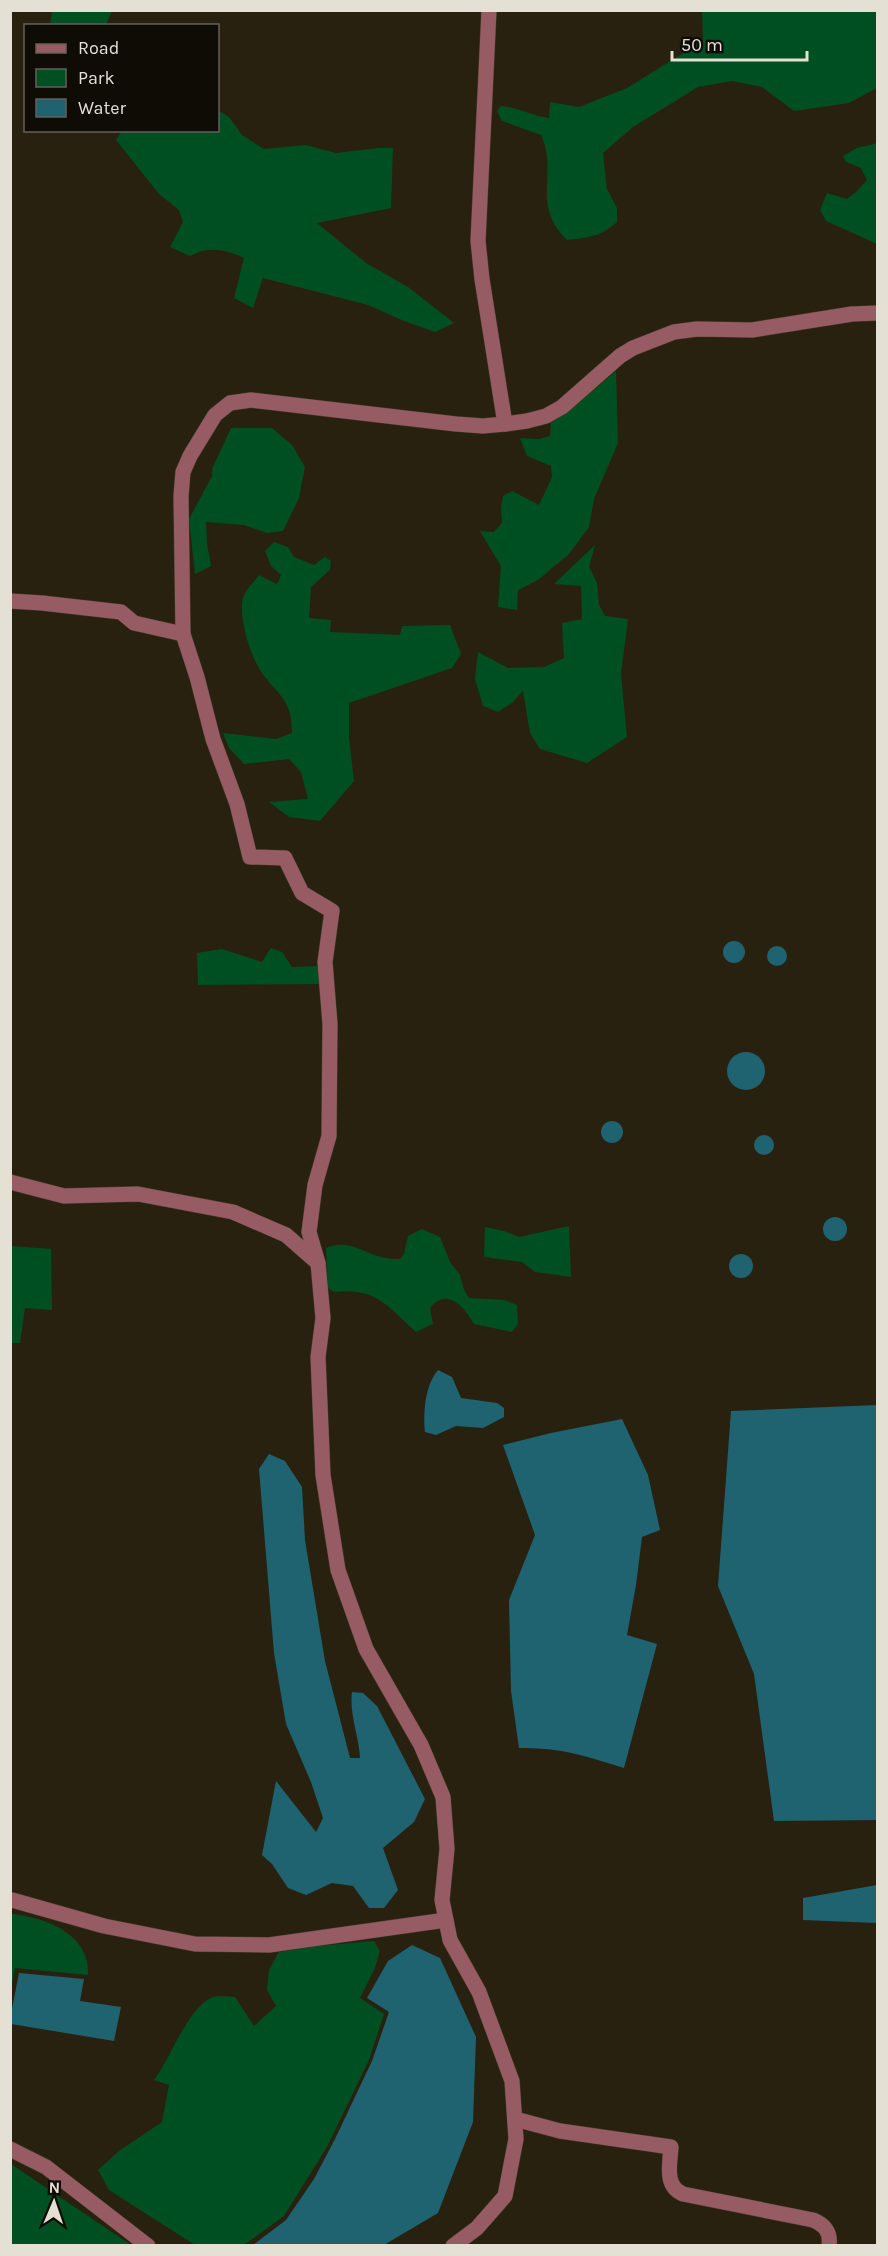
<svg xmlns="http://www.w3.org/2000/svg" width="888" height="2256" font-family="Karla,sans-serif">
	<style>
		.green { fill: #004f23 }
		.water { fill: #1f6270 }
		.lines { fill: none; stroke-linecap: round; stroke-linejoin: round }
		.minor-casing { stroke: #433c2b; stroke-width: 16 }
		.minor { stroke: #975b63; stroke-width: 15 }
	</style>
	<rect width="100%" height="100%" fill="#29210f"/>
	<!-- green -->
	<g class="green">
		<path d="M 52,11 L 52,10 L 112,11 L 106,25 L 50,25 Z"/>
		<path d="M 702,11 L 877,11 L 877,88 L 849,103 L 794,111 L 762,87 L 732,81 L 698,87 L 633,127 L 603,153 L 607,189 L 617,208 L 617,222 C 602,236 588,238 567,240 C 530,204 559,173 541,135 L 502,121 L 497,111 L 501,106 C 520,108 533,116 549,118 L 550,102 L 579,107 L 627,88 L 703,41 Z"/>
		<path d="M 218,110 L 229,117 L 242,135 L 264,149 L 306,145 L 336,153 L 379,148 L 393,148 L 391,208 L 317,223 L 366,263 L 408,287 L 454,323 L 435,332 L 404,321 L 368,305 L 263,278 L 253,308 L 234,298 L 244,258 C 226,249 208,246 190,256 L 170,247 L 183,222 L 179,210 L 159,194 L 116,140 L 122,131 L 218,130 Z"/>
		<path d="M 877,143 L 878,143 L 877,244 L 826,221 L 820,210 L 827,193 L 847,199 L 856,192 L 867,180 L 861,168 L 846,162 L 843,156 L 857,148 Z"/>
		<path d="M 616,371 L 618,443 L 594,499 L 589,527 L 569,554 L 538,580 L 518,590 L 517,610 L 498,607 L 501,566 L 480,531 L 494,532 L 502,523 L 501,507 L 503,496 L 512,491 L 539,505 L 552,477 L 551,466 L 527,456 L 520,438 L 539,439 L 550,436 L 551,422 L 571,409 Z"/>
		<path d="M 231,428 L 272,428 L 292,445 L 305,467 L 299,498 L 283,531 L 267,533 L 244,525 L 206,522 L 207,544 L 211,566 L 195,574 L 189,519 L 212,476 L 212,469 Z"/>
		<path d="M 274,542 L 288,547 L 294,557 L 314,565 L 325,557 L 331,561 L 330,570 L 311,587 L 309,618 L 331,620 L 330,632 L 400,635 L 402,626 L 450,625 L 461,654 L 452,668 L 349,703 L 349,738 L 354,781 L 320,821 L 289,817 L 269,802 L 308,799 L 301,772 L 289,759 L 244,764 L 229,748 L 223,733 L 276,739 L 292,733 C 292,702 282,698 265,677 C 251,660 238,618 243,598 C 245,590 255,581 259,575 L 277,584 L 281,575 L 271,566 L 265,551 Z"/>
		<path d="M 595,545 L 589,567 L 597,583 L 599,605 L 605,616 L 628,619 L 621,674 L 627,737 L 587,763 L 540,749 L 530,733 L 523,691 L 513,702 L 498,712 L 483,706 L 475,679 L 478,652 L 508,668 L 544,667 L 564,658 L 562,623 L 582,619 L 581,586 L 554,584 Z"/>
		<path d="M 271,948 L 282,952 L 292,967 L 322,966 L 322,984 L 198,985 L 197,953 L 222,949 L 262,962 Z"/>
		<path d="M 569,1226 L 571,1277 L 535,1272 L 522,1262 L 484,1257 L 485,1227 L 504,1231 L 519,1237 Z"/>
		<path d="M 422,1229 L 440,1237 L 450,1262 L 460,1275 L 464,1290 L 469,1298 L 504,1300 L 517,1305 L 518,1324 L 512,1332 L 474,1324 C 465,1308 447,1286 430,1308 L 433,1324 L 416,1332 C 388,1306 375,1287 334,1292 L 328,1288 L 326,1248 C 347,1239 361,1251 381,1257 C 387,1259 394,1259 400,1259 L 404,1254 L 408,1236 Z"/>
		<path d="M 11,1246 L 51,1249 L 52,1310 L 25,1308 L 20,1343 L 11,1343 Z"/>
		<path d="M 11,1914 C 45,1917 91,1934 88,1975 L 15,1968 L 11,1988 Z"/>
		<path d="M 374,1941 L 380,1951 L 375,1968 L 360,1998 L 384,2014 L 369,2060 L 327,2147 L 284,2216 L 244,2245 L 195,2245 L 109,2190 L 98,2170 L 119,2151 L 162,2122 L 169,2085 L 154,2080 C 170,2059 189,2007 211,1998 C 218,1995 228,1997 235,1997 L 254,2026 L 276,2006 L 267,1990 L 269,1970 L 279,1952 L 316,1946 Z"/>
		<path d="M 10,2164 L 11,2164 L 131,2245 L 11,2245 Z"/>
	</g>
	<!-- water -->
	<g class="water">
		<circle cx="734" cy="952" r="11"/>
		<circle cx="777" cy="956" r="10"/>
		<circle cx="746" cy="1071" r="19"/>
		<circle cx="612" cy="1132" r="11"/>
		<circle cx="764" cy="1145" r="10"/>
		<circle cx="835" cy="1229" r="12"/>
		<circle cx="741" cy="1266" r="12"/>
		<path d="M 438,1370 L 452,1377 L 461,1398 L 497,1403 L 504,1408 L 504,1417 L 483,1428 L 456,1426 L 436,1435 L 425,1432 C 423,1413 425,1385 438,1370 Z"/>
		<path d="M 877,1405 L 877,1820 L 774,1821 L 754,1674 L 718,1586 L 731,1411 Z"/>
		<path d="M 622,1419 L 648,1475 L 660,1530 L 642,1537 L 636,1585 L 627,1635 L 657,1644 L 624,1768 C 587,1756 558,1747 519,1748 L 511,1691 L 509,1600 L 535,1535 L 503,1445 L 551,1433 Z"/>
		<path d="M 269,1454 L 285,1461 L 302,1487 L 305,1540 L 325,1661 L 350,1758 L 360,1758 C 359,1736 349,1714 352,1692 L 363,1693 L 377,1706 L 425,1799 L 414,1822 L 383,1848 L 398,1890 L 384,1908 L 369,1908 L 353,1886 L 332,1883 L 306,1895 L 288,1888 L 272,1864 L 262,1855 L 276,1781 L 316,1832 L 323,1818 L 311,1782 L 286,1724 L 274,1653 L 259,1469 Z"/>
		<path d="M 877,1885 L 877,1923 L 803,1920 L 803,1898 Z"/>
		<path d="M 412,1945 L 440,1958 L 476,2037 L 473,2122 L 438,2213 L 384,2245 L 253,2245 L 286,2220 L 314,2179 L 335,2139 L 372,2061 L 389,2012 L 367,1998 L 388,1961 Z"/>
		<path d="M 19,1973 L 84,1979 L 80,2001 L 121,2007 L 114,2041 L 11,2024 L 11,2014 Z"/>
	</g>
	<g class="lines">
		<defs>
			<g id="minor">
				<path d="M 489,10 L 478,241 L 482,279 L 505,424"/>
				<path d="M 10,601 L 42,603 L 121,612 L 134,623 L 183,634 L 197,677 L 213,739 L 237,804 L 250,857 L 285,858 L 302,893 L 332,911 L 325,962 L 330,1024 L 329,1136 L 315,1185 L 309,1232 L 318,1263"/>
				<path d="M 183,634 L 181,496 L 183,472 L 190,456 L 215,415 L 230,403 L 251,400 L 456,424 L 483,426 L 505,424 L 527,421 L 546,416 L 562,407 L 620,356 L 633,348 L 674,332 L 697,329 L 752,330 L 852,314 L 878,313"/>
				<path d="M 10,1182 L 64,1196 L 138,1194 L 233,1212 L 286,1235 L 318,1263 L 323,1318 L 318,1357 L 323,1475 L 338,1570 L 366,1649 L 421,1745 L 443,1797 L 447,1849 L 442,1900 L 450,1940 L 479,1992 L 512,2081 L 516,2139 L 505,2196 L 477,2228 L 453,2246"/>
				<path d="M 12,1900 L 104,1926 L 195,1944 L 269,1945 L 446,1920"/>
				<path d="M 515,2119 L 560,2131 L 671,2147 C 670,2164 664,2186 683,2194 L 813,2220 C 825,2225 831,2232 829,2246"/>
				<path d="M 10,2149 L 46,2167 L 148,2246"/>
			</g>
		</defs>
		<!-- minor casing -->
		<use href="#minor" class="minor-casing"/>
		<!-- minor -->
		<use href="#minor" class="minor"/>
	</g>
	<!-- border -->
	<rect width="888" height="2256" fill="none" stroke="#e5e0d4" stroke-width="24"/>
	<!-- legend -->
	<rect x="24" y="24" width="195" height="108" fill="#0f0b05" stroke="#656058" stroke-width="1.5"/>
	<rect x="36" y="44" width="30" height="9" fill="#975b63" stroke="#656058" stroke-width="1.5"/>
	<text x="78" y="54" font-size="18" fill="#e5e0d4">Road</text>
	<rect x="36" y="69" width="30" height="18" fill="#004f23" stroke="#656058" stroke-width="1.5"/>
	<text x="78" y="84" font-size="18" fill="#e5e0d4">Park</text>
	<rect x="36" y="99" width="30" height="18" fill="#1f6270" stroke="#656058" stroke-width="1.5"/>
	<text x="78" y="114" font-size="18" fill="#e5e0d4">Water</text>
	<!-- north arrow -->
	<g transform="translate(54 2202) rotate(2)" stroke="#0f0b05" stroke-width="4.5" paint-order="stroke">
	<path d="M0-4.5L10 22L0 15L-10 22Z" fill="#e5e0d4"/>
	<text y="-9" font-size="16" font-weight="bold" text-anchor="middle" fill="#e5e0d4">N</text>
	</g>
	<!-- scale -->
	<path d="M672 51v9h135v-9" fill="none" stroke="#e5e0d4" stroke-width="3"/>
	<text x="681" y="51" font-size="18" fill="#e5e0d4" stroke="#0f0b05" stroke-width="4.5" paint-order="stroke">50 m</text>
</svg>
